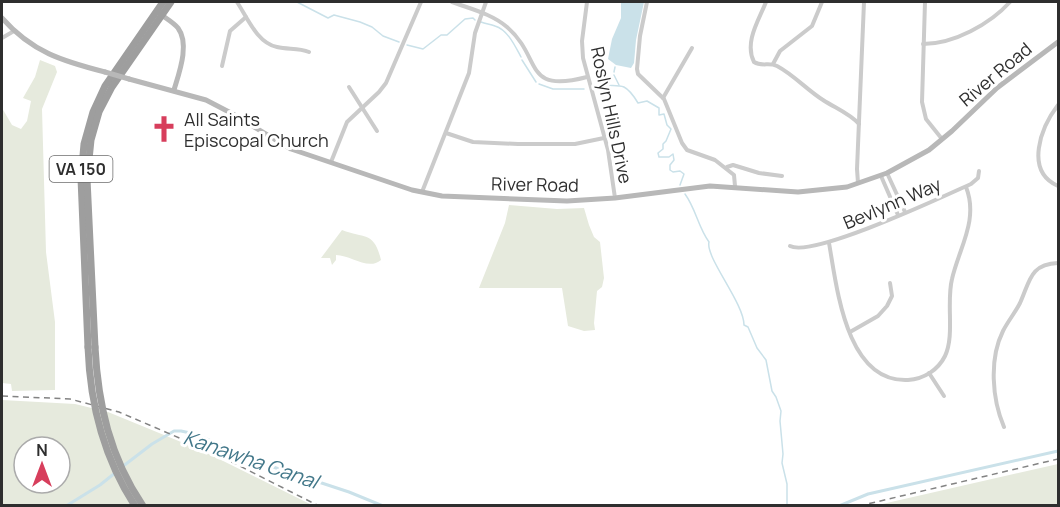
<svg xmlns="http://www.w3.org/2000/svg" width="1060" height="507" font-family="Manrope,sans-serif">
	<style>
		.green { fill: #e6eadd; fill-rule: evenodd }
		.water { fill: #cae1e9 }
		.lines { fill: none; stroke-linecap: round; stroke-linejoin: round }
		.stream { stroke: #cae1e9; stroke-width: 1.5 }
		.canal { stroke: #cae1e9; stroke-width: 3 }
		.minor { stroke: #cbcbcb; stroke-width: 4 }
		.secondary { stroke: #b8b8b8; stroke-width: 5 }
		.trunk { stroke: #9e9e9e; stroke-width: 7 }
		.rail { stroke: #838383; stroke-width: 1.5; stroke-dasharray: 6 4.5; stroke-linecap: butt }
		.secondary-bridge { stroke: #b8b8b8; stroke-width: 5 }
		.trunk-bridge { stroke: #9e9e9e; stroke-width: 7 }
		.labels { text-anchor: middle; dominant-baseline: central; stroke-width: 6; stroke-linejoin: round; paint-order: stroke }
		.shield { fill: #fff; stroke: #6d6d6d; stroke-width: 1.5 }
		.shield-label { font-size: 16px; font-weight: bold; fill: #2e2e2e }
		.street-label { font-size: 18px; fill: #2e2e2e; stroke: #fff }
		.poi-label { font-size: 18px; fill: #2e2e2e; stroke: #fff; text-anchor: start }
		.water-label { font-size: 20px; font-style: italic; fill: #427789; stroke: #fff }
	</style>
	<rect width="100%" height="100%" fill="#fff"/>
	<!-- green -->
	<g class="green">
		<path d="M 40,60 L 55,66 L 57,72 L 42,109 L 46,252 L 55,322 L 55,390 L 12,391 L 11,384 L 2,383 L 2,108 L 12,125 L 21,129 L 27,121 L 31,101 L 23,98 L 35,77 Z"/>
		<path d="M 509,205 L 557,209 L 584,208 L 589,225 L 594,237 L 600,242 L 604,278 L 602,287 L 597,291 L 594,323 L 595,330 L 584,331 L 568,326 L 562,288 L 479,288 L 505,223 Z"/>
		<path d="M 342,230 C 365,239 374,231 381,260 C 368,271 351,255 336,255 L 336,260 L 332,265 L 330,258 L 321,258 Z"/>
		<path d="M 2,400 L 75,404 L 108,412 L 203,451 L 312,505 L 2,505 ZM 24,447 L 60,447 L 60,483 L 24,483 Z"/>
		<path d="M 1058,464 L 1058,505 L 878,505 Z"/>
	</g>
	<!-- water -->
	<path class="water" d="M 621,2 L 644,2 L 636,40 L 634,63 L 631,68 L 616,65 L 608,59 L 612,39 L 621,18 Z"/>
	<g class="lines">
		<!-- stream -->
		<g class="stream">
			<path d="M 297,2 L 328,18 L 334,15 L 360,22 L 372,27 L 383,36 L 399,42"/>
			<path d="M 481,22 C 486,24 490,24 495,26 C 508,30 515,46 521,57"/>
			<path d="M 407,45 L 423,49 L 441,35 L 447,35 L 465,19 L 473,18 L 475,20"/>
			<path d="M 522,60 L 536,82"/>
			<path d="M 614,72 L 615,67"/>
			<path d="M 614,75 L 619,85"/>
			<path d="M 539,84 L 553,89 L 584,89"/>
			<path d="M 595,86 C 620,86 624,80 638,103 L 647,101 L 659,108 L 659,115 L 664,114 L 667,125 L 671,129 L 666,141 L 663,144 L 663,149 L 658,153 L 659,157 L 669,157 L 673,154 L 674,160 L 670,165 L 670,170 L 673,172 L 680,171 L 684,174 L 680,185"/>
			<path d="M 685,194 C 696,209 698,227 709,242 C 705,257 744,303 744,325 L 748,327 L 757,348 L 766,360 L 772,391 L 776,397 L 781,411 L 780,421 L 783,454 L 782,463 L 787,484 L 787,506"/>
		</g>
		<!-- canal -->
		<g class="canal">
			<path d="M 122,467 L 152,444 L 174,431 L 181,431 L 195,434 L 264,464 L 349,492 L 383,506"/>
			<path d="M 66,506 L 100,485 L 115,473"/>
			<path d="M 839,506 L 868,494 L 1058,451"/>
		</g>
		<!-- minor -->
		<g class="minor">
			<path d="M 237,2 C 247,17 257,43 277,47 C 288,50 298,47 309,52"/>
			<path d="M 452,2 C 471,9 492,14 507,27 C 543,58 522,94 587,77"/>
			<path d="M 587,2 L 582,41 L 583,58 L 608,150 L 615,198"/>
			<path d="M 647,2 L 640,36 L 637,69 L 638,74 L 664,99 L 682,143 L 687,150 L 715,160 L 734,175 L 735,186"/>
			<path d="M 766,2 C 759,20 744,42 754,62 C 762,67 769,62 777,66 C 794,75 807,90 823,100 C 835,108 849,113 859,124"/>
			<path d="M 925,2 L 922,102 L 926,119 L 942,139"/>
			<path d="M 2,38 L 14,31"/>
			<path d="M 923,44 C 954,44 990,24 1010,2"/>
			<path d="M 773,64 L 780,51 L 812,26 L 822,2"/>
			<path d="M 222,66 L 230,31 L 246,17"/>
			<path d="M 349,87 L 377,131"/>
			<path d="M 663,98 L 692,48"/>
			<path d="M 1058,105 C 1041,127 1024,171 1058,186"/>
			<path d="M 446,133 L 473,142 L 518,144 L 575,144 L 604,138"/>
			<path d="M 331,162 L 347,122 L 379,92 L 386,83 L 421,2"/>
			<path d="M 727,167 L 733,165 L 759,173 L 782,176"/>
			<path d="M 887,173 L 905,212"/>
			<path d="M 881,176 L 898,215"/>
			<path d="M 858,183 L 857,169 L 864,2"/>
			<path d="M 422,192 L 469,73 L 475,33 L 486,2"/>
			<path d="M 829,243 C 837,288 846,383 908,380 C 924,379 938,370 945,356 C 955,335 946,303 952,279 C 959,248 979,220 966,187"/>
			<path d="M 790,246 C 813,258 942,197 971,184 L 978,178 L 979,171"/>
			<path d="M 850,332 L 878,316 L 887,306 L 892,296 L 890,283"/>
			<path d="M 929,373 L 944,396"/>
			<path d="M 1004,427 C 992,399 989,359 1003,331 C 1008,321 1015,313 1020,303 C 1030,281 1030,264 1058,263"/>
		</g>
		<!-- secondary -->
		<g class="secondary">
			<path d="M 159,13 C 165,18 173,22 178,28 C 190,44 179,73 174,90"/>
			<path d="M 2,18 C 32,52 62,61 105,72"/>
			<path d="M 129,79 L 206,100 L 231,113 L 291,149 L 412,190 L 442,196 L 567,201 L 615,198 L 710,186 L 798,192 L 847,187 L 887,173 L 929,150 L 952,131 L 997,88 L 1058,42"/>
		</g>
		<!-- trunk -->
		<g class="trunk">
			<path d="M 88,347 L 81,178 L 84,144 L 93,112 L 105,86 L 163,2"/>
			<path d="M 95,347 L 87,179 L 91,140 L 99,112 L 112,87 L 171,2"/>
		</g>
		<!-- rail -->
		<g class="rail">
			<path d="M 2,396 L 70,399 L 119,412 L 212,452 L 319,506"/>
			<path d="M 859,506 L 1058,459"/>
		</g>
		<!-- secondary-bridge -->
		<path class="secondary-bridge" d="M 105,72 L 129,79"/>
		<!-- trunk-bridge -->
		<g class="trunk-bridge">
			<path d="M 88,347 C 90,404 103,457 135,506"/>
			<path d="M 95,347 C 98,405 110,457 143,506"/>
		</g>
	</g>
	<!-- icons -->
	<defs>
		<symbol id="church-bare" viewBox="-9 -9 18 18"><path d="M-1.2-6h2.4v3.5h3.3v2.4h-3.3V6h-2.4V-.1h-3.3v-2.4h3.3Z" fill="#d73e5c" stroke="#fff" stroke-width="2.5" paint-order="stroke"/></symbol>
	</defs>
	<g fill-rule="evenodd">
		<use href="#church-bare" x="145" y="110" width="38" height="38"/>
	</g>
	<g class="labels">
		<!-- shield labels -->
		<rect class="shield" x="49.5" y="156" width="63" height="26" rx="4.5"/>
		<g class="shield-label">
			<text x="81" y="169">VA 150</text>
		</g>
		<!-- street labels -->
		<g class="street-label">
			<text transform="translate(995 74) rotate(-40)">River Road</text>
			<text transform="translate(612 115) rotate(78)">Roslyn Hills Drive</text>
			<text transform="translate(535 184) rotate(1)">River Road</text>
			<text transform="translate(892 203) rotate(-23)">Bevlynn Way</text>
		</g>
		<!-- poi labels -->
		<g class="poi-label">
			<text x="184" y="119">All Saints<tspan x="184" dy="21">Episcopal Church</tspan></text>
		</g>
		<!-- water labels -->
		<g class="water-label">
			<text transform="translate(251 459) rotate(19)">Kanawha Canal</text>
		</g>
	</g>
	<!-- border -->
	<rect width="1060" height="507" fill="none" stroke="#2e2e2e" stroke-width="6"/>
	<!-- north arrow -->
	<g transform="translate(42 465)"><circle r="28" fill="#ffffff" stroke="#ababab" stroke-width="1.5"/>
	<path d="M0-4.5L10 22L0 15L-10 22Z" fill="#d73e5c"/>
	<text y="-9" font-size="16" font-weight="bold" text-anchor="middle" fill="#2e2e2e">N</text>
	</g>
</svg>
